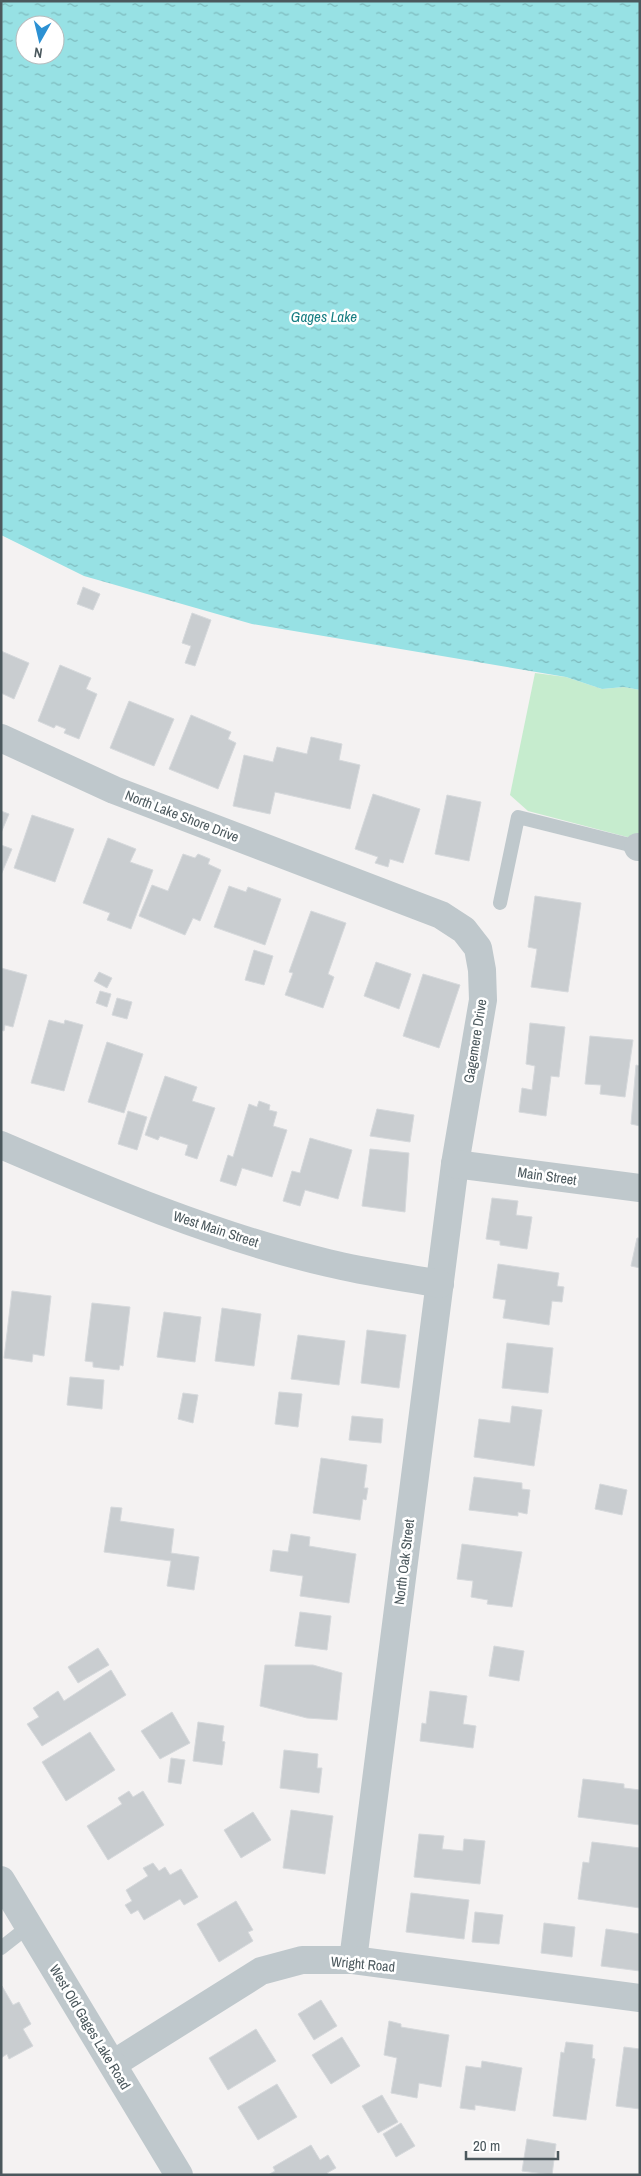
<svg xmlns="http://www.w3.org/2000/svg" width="641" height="2176" font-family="'Archivo Narrow',sans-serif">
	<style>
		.park { fill: #c6ecce }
		.water { fill: url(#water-ripples); fill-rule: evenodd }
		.building { fill: #c9cdd0; stroke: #d6d9dc }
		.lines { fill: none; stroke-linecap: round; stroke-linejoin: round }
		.service { stroke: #bfc8cc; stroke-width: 14 }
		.minor { stroke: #bfc8cc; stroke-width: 28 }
		.tertiary { stroke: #bfc8cc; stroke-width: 28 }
		.labels { text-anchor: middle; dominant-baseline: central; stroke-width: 5; stroke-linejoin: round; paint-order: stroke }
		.street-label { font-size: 14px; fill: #4b585d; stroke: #fff }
		.water-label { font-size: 15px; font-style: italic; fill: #197f83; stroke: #fff }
	</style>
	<defs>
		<pattern id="water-ripples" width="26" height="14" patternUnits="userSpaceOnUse" patternTransform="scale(1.25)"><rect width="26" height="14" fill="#97e1e4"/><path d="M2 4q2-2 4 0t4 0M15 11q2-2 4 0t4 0" fill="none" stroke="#7db9bc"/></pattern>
	</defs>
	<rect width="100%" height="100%" fill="#f4f2f2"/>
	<!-- park -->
	<path class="park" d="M 535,673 L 566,677 L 602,689 L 624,687 L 640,690 L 640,833 L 631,838 L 528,811 L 510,795 Z"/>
	<!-- water -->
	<path class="water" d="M 1,1 L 640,1 L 640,690 L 624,687 L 602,689 L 566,677 L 252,624 L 84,576 L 1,535 ZM 25,25 L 55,25 L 55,55 L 25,55 Z"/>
	<!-- building -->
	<g class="building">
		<path d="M 83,587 L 100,594 L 93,610 L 77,604 Z"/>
		<path d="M 192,613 L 211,620 L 195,666 L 185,663 L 191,646 L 182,643 Z"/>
		<path d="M 1,651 L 29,663 L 14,699 L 1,693 Z"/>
		<path d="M 60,665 L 91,678 L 86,689 L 97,694 L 79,739 L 64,733 L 66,729 L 56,725 L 54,728 L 38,721 Z"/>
		<path d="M 129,701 L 174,719 L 154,766 L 110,748 Z"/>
		<path d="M 191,715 L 231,732 L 228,739 L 236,743 L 218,789 L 169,769 Z"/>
		<path d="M 311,737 L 342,744 L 339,760 L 360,765 L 350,809 L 275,792 L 270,814 L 233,806 L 244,755 L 273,762 L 277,747 L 307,754 Z"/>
		<path d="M 373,794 L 420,809 L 403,863 L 390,859 L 388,867 L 375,863 L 378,857 L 355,849 Z"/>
		<path d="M 447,795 L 481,802 L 469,861 L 435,854 Z"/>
		<path d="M 1,811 L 9,814 L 1,833 Z"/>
		<path d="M 32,815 L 74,829 L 55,882 L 14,868 Z"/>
		<path d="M 108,838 L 136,849 L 130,862 L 153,870 L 131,929 L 107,920 L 110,913 L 83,903 Z"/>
		<path d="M 1,845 L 12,849 L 1,875 Z"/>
		<path d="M 183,854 L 195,858 L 198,854 L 210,859 L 208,864 L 221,870 L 200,921 L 193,918 L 185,935 L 139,916 L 152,885 L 168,891 Z"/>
		<path d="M 229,886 L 246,892 L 248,887 L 281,899 L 265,945 L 214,927 Z"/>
		<path d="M 535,896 L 581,903 L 568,992 L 531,987 L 537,949 L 528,947 Z"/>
		<path d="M 311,911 L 346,923 L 328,974 L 334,977 L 323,1008 L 285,995 L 293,973 L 289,972 Z"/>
		<path d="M 254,950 L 273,956 L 264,985 L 245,980 Z"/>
		<path d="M 376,962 L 411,974 L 399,1009 L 364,996 Z"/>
		<path d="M 1,968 L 27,975 L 13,1027 L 5,1025 L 4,1031 L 1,1030 Z"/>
		<path d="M 99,972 L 112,978 L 107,988 L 94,981 Z"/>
		<path d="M 423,974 L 460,985 L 439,1048 L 403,1036 Z"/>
		<path d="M 100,991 L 111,994 L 107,1007 L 96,1003 Z"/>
		<path d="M 117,998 L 132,1002 L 127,1019 L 112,1015 Z"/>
		<path d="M 49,1020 L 64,1024 L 65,1020 L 83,1025 L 64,1091 L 31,1083 Z"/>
		<path d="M 530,1023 L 565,1027 L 559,1077 L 551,1076 L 546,1116 L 519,1112 L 522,1088 L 532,1090 L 535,1066 L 526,1064 Z"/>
		<path d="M 590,1036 L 633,1040 L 625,1097 L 600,1094 L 601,1085 L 585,1084 Z"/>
		<path d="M 107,1042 L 143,1054 L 124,1113 L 88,1102 Z"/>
		<path d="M 636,1065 L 640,1066 L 640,1126 L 631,1124 Z"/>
		<path d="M 165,1076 L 197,1087 L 192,1101 L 215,1108 L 197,1159 L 185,1155 L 188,1145 L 160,1136 L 158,1140 L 145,1135 Z"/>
		<path d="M 259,1101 L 270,1105 L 269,1110 L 277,1112 L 273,1126 L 287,1130 L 272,1177 L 242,1168 L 236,1186 L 220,1181 L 228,1155 L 233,1157 L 249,1104 L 257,1107 Z"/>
		<path d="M 377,1109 L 414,1115 L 410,1142 L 370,1136 Z"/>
		<path d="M 128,1111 L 147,1117 L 137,1150 L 118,1144 Z"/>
		<path d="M 310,1138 L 352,1150 L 338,1199 L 305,1190 L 300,1206 L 283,1201 L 292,1171 L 300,1173 Z"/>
		<path d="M 370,1149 L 409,1153 L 405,1212 L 362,1206 Z"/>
		<path d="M 492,1198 L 518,1201 L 516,1215 L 532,1217 L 527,1249 L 500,1245 L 500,1241 L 486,1239 Z"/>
		<path d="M 637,1238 L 640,1238 L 640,1268 L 631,1266 Z"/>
		<path d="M 498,1264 L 559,1273 L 557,1286 L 564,1287 L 562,1302 L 552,1301 L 549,1325 L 503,1318 L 506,1300 L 493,1298 Z"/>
		<path d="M 12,1291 L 51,1296 L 44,1356 L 33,1354 L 32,1362 L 4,1358 Z"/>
		<path d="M 92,1303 L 130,1307 L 123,1366 L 120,1365 L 119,1370 L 93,1367 L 93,1362 L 85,1361 Z"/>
		<path d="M 222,1308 L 261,1314 L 254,1366 L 215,1361 Z"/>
		<path d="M 164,1312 L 201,1317 L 195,1362 L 157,1357 Z"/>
		<path d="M 367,1330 L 406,1335 L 399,1388 L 361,1383 Z"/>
		<path d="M 298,1335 L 345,1341 L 339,1385 L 291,1379 Z"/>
		<path d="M 507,1343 L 553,1348 L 548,1393 L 502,1388 Z"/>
		<path d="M 70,1377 L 104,1380 L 102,1409 L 67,1405 Z"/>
		<path d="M 279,1392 L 302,1394 L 298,1427 L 275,1424 Z"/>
		<path d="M 183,1393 L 198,1395 L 193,1423 L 178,1419 Z"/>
		<path d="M 512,1406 L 542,1410 L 534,1466 L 474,1457 L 479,1419 L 510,1423 Z"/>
		<path d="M 352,1416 L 383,1419 L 381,1443 L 349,1440 Z"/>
		<path d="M 321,1458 L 367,1465 L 364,1488 L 368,1488 L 366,1500 L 363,1499 L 360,1520 L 313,1513 Z"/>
		<path d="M 474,1477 L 522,1483 L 522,1489 L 530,1490 L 527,1514 L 518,1512 L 518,1516 L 469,1510 Z"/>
		<path d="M 600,1484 L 627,1490 L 622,1515 L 595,1509 Z"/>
		<path d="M 111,1507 L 122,1508 L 120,1521 L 174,1529 L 171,1553 L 199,1557 L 194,1590 L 167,1586 L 171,1561 L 104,1552 Z"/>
		<path d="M 291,1534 L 310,1537 L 309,1546 L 356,1554 L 349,1603 L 300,1596 L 303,1576 L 270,1571 L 273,1550 L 288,1552 Z"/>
		<path d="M 462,1544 L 522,1552 L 512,1607 L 487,1604 L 488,1600 L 471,1597 L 473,1581 L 457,1579 Z"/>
		<path d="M 300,1612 L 331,1616 L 327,1650 L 295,1646 Z"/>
		<path d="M 494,1646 L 524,1651 L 519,1681 L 489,1676 Z"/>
		<path d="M 98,1648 L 109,1665 L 78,1683 L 68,1667 Z"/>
		<path d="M 265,1665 L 313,1665 L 342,1673 L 337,1720 L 307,1718 L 260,1706 Z"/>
		<path d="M 111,1670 L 126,1695 L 42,1746 L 27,1724 L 39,1717 L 33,1708 L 58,1691 L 64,1701 Z"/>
		<path d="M 430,1691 L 467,1696 L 463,1724 L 476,1726 L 473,1748 L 420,1741 L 422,1723 L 426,1724 Z"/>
		<path d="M 172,1712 L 190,1743 L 160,1759 L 141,1731 Z"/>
		<path d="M 198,1722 L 224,1726 L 222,1741 L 225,1742 L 222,1765 L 193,1761 Z"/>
		<path d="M 90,1732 L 115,1770 L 66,1801 L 42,1762 Z"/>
		<path d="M 284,1750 L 318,1754 L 317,1768 L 322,1768 L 319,1793 L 280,1788 Z"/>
		<path d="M 171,1758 L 185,1760 L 181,1784 L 168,1782 Z"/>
		<path d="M 583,1779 L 624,1784 L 624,1788 L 640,1790 L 640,1825 L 578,1817 Z"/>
		<path d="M 129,1791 L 133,1797 L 143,1791 L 164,1825 L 108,1860 L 87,1826 L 122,1804 L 118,1798 Z"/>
		<path d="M 291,1810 L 333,1816 L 325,1874 L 283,1868 Z"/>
		<path d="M 253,1812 L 271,1840 L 241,1858 L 224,1830 Z"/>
		<path d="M 419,1834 L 444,1836 L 442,1849 L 463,1851 L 464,1839 L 485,1841 L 480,1884 L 414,1877 Z"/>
		<path d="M 592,1842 L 640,1848 L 640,1908 L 578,1899 L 583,1862 L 589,1863 Z"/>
		<path d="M 153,1863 L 159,1871 L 165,1867 L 170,1875 L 181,1869 L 198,1897 L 184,1905 L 180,1899 L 144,1920 L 138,1910 L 131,1914 L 125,1905 L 132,1901 L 126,1890 L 148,1876 L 143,1868 Z"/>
		<path d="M 411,1893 L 469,1900 L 464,1939 L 406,1932 Z"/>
		<path d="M 236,1901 L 253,1930 L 248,1932 L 253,1941 L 219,1962 L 197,1924 Z"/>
		<path d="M 475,1912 L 503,1915 L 499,1944 L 472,1942 Z"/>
		<path d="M 544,1923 L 575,1927 L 572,1957 L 541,1953 Z"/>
		<path d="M 606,1929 L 640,1934 L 640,1971 L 601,1966 Z"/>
		<path d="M 2,1986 L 13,2005 L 19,2002 L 31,2024 L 23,2029 L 33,2046 L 9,2059 L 7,2054 L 1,2058 Z"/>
		<path d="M 321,2000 L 337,2026 L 314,2040 L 298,2014 Z"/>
		<path d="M 389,2021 L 401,2024 L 401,2027 L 449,2035 L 441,2087 L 419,2083 L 417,2098 L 391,2093 L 397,2058 L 384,2055 Z"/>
		<path d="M 256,2029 L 276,2061 L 228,2090 L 209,2058 Z"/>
		<path d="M 342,2037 L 360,2066 L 331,2084 L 312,2055 Z"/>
		<path d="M 566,2042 L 593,2045 L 592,2058 L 595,2059 L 586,2120 L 553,2116 L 561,2052 L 564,2053 Z"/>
		<path d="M 624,2047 L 640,2049 L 640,2109 L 616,2106 Z"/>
		<path d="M 482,2061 L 522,2068 L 515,2111 L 475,2105 L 475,2110 L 460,2108 L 466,2066 L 481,2068 Z"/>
		<path d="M 277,2084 L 297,2117 L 258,2140 L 238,2107 Z"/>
		<path d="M 382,2095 L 398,2122 L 378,2133 L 362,2106 Z"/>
		<path d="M 401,2123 L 415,2146 L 396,2157 L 383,2134 Z"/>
		<path d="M 527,2139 L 556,2144 L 552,2175 L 522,2171 Z"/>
		<path d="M 311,2145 L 320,2160 L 328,2155 L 336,2168 L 327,2173 L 329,2175 L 268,2175 L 275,2171 L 273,2167 Z"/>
	</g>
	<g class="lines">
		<!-- service -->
		<g class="service">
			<path d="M 500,903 L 518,817 L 638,847"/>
			<path d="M 1,1948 L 29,1926"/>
		</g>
		<!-- minor -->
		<g class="minor">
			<path d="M 1,738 L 114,790 L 441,915 L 464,930 L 478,948 L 482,970 L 483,1000 L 455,1164 L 353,1960"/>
			<path d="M 638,847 L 640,847"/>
			<path d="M 1,1145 C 108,1191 214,1236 328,1263 C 365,1272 402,1277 440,1284"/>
			<path d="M 455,1164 L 640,1188"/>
			<path d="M 113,2064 L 261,1971 L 302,1960 L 353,1960 L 640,1998"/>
		</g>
		<!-- tertiary -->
		<path class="tertiary" d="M 1,1880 L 179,2175"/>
	</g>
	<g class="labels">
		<!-- street labels -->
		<g class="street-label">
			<text transform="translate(182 816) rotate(21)">North Lake Shore Drive</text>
			<text transform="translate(475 1041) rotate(-81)">Gagemere Drive</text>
			<text transform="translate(547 1176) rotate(8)">Main Street</text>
			<text transform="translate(216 1229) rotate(18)">West Main Street</text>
			<text transform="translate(404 1562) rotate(-83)">North Oak Street</text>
			<text transform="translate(363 1964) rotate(5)">Wright Road</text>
			<text transform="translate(90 2027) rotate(59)">West Old Gages Lake Road</text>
		</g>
		<!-- water labels -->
		<g class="water-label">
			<text x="324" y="316">Gages Lake</text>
		</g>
	</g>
	<!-- border -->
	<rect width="641" height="2176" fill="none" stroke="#4b585d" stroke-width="5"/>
	<!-- north arrow -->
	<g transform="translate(40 40) rotate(188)"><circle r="24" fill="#ffffff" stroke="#b7bcbe"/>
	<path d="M0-4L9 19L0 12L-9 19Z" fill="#2c91d3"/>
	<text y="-8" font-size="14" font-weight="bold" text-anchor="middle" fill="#4b585d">N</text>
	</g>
	<!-- scale -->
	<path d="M466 2151v8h92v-8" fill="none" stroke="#4b585d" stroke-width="2.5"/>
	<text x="473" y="2151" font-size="15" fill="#4b585d" stroke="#ffffff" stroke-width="4" paint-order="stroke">20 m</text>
</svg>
